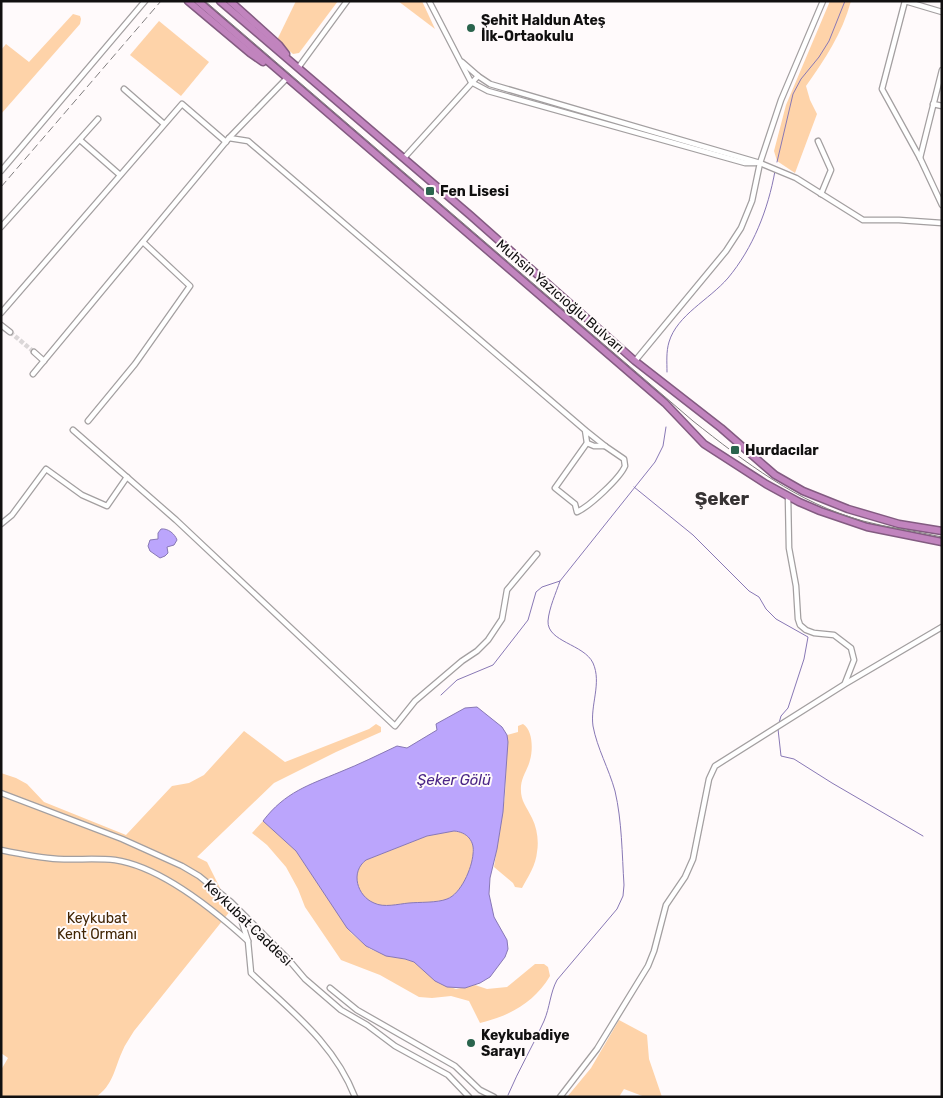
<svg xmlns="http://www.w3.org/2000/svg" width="943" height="1098" font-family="Rubik,sans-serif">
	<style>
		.green { fill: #fed3a9 }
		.water { fill: #bba5fc; stroke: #8878b5; fill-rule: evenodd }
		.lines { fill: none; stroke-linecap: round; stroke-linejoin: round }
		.stream { stroke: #8878b5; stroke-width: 1 }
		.minor-tunnel { stroke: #dbd7d8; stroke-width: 4.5; stroke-dasharray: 4.5 2; stroke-linecap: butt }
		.minor-casing { stroke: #a39fa0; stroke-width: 7 }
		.highway-casing { stroke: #835b81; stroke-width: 9 }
		.minor { stroke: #fff; stroke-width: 4.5 }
		.highway { stroke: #c184be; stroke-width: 6 }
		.tram { stroke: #817e7f; stroke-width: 1 }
		.rail { stroke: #817e7f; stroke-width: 1; stroke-dasharray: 8 4; stroke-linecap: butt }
		.poi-dot { fill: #2a644d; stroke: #fffafb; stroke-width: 2 }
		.labels { text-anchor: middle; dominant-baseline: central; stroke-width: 4; stroke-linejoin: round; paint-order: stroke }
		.poi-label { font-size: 14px; font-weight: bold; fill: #111010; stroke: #fffafb; text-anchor: start }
		.street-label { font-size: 14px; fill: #111010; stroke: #fffafb }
		.park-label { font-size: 14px; fill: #412504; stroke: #fffafb }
		.water-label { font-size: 15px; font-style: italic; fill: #4a2587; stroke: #fffafb }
		.district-label { font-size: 19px; font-weight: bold; fill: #373334; stroke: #fffafb }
	</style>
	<rect width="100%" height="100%" fill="#fffafb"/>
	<!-- green -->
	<g class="green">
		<path d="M 296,1 L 338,1 L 299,53 L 293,54 L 277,40 Z"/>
		<path d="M 398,1 L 422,1 L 435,29 Z"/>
		<path d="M 830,1 L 851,1 C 842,34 825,59 806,86 L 810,100 L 817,114 L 795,173 L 777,161 L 774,151 L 786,105 Z"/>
		<path d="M 73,14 L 80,16 L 81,19 L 80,24 L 1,114 L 1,50 L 6,44 L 29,62 Z"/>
		<path d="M 159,21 L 209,62 L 181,96 L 130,55 Z"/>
		<path d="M 376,724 L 381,727 L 381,732 L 336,752 L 274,783 L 197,857 L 207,862 L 231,910 L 134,1031 C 130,1038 125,1044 122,1052 C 114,1070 113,1085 96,1097 L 1,1097 L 1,1070 L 8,1058 L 1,1053 L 1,773 L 16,778 L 27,784 L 44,802 L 126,835 L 172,786 L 189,783 L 204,775 L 244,731 L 285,762 L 369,729 Z"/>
		<path d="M 523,724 C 533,730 533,750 530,760 C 528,769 522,776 521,786 C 520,801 526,805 532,818 C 537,828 539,841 537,852 C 536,865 528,877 522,888 L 515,887 L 513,883 L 494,867 L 505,796 L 507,735 L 518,732 L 518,726 Z"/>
		<path d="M 263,821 L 296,851 L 351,933 L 370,949 L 391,957 L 401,958 L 414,962 L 439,983 L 456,989 L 475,985 L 487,989 L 507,987 L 535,964 L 544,964 L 548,967 L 550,976 C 534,1003 509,1016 480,1023 L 469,1001 L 451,996 L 432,998 L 419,997 L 380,975 L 341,960 L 305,907 L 298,889 L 286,867 L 267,845 L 252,833 Z"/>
		<path d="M 454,831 C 467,832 475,841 473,854 C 472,868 461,894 447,899 C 437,903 419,902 409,903 C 398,904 385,908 374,903 C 357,896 350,872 366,860 L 427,836 Z"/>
		<path d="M 619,1020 L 647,1035 L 649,1059 L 662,1097 L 645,1097 L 624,1089 L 619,1097 L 567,1097 L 591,1068 Z"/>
	</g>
	<!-- water -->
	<g class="water">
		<path d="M 161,529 C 168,528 175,534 177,540 L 174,545 L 167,547 L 168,553 L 165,556 L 160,558 L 150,551 L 148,546 L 150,540 L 158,539 L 158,533 Z"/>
		<path d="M 477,707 L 502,727 L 507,735 L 508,742 L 503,812 L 497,849 L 490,878 L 489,894 L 494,917 L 507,940 L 508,949 L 505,957 L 490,977 L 480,983 L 465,988 L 447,987 L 435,981 L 414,962 L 405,959 L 386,956 L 366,946 L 347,928 L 296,851 L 263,821 C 285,792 309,785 340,772 C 360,764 378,755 397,746 L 407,748 L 437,730 L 436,724 L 465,708 ZM 454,831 C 467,832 475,841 473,854 C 472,868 461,894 447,899 C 437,903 419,902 409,903 C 398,904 384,908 374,903 C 357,896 350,872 366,860 L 427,836 Z"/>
	</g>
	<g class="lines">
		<!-- stream -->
		<g class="stream">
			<path d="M 777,162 L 793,94 L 801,79 L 819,57 L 829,41 L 845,1"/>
			<path d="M 667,372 C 667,362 666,352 669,342 C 677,315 709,300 728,278 C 753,248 768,210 775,171"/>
			<path d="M 634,487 L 693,535 L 749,591 L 759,597 L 766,609 L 776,619 L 808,637 L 804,659 L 788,708 L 781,716 L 779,723"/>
			<path d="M 441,695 L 457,680 L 493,665 L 528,620 L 536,592 L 542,587 L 560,581 L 655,462 L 663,446 L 666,427"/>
			<path d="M 778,729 L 781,756 L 794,759 L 832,783 L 923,836"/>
			<path d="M 508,1095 C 519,1069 533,1046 544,1021 C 550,1007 550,993 557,980 L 617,909 L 623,896 L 624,885 C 622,854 622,821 615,791 C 609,769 597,748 593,726 C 590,705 602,683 593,663 C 584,644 547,642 548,621 C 549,608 556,593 560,581"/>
		</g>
		<!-- minor-tunnel -->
		<path class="minor-tunnel" d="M 10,332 L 34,352"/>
		<defs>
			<g id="minor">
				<path d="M 429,1 L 471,82 L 488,91 L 745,163 L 756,163"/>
				<path d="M 942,12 L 905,1 L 882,89 L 920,158 L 942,205"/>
				<path d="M 462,62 L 478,76 L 490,84 L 760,163 L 796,178 L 863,220 L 899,220 L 942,223"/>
				<path d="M 298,68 L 347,1"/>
				<path d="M 124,89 L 164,124"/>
				<path d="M 933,104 L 942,106"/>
				<path d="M 229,138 L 248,141 L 585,430 L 605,446 L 624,459 L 625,466 C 620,478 590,506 577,512 L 575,504 L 555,488 L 587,443 L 585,430"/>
				<path d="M 80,140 L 120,175"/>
				<path d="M 818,141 L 831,170 L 821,194"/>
				<path d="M 404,158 L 478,76"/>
				<path d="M 920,158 L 942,70"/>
				<path d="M 1,171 L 145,1"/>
				<path d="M 1,227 L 98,119"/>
				<path d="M 1,313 L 182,104 L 226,142"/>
				<path d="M 1,325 L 10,332"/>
				<path d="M 34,352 L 44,361"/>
				<path d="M 635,361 L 726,251 L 741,228 L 752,201 L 760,163 L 781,100 L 823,1"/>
				<path d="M 33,374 L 229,138 L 287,78"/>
				<path d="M 88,421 L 135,364 L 190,286 L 143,242"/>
				<path d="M 73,430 L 176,520 L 395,726 L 415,701 L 462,661 L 477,651 L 488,640 L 502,619 L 507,590 L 537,554"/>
				<path d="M 587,443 L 594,446 L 605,446"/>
				<path d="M 788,496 L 789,548 L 796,586 L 798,619 L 800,625 L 806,630 L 814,633 L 834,635 L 851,648 L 854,660 L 845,683"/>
				<path d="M 1,524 L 12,515 L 46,469 L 82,495 L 107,506 L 127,477"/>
				<path d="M 1,793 L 122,839 L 182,866 L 199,876 L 231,902 L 288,959 L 305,979 L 341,1010 L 367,1025 L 395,1046 L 448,1075 L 469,1097"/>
				<path d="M 1,850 C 20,854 39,858 58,859 C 77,860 96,858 115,860 C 162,867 214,910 248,941"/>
				<path d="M 238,910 L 248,941 L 251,973 C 292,1012 334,1043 355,1097"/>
				<path d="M 330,988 L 357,1010 L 455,1066 L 480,1090 L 494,1097"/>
				<path d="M 560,1097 L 597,1049 L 648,966 L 654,951 L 666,905 L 685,877 L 693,859 L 709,779 L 715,766 L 845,684 L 942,627"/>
			</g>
			<g id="highway">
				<path d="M 188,1 L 250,53 L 263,62"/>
				<path d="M 198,1 L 665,403 L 704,444 L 766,484 L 799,502 L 820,511 L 867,527 L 942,542"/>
				<path d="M 220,1 L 470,215 L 635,361 L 721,428 L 775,475 L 803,491 L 848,509 L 899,524 L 942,531"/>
				<path d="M 230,1 L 279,45 L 286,54"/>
			</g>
		</defs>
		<!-- minor casing -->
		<use href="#minor" class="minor-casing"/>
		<!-- highway casing -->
		<use href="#highway" class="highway-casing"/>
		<!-- minor -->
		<use href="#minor" class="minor"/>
		<!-- highway -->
		<use href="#highway" class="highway"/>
		<!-- tram -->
		<path class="tram" d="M 205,1 L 693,421 C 745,462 797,503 863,521 C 889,528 916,531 942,537"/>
		<!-- rail -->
		<path class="rail" d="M 1,187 L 161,1"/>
	</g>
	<!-- markers -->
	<g class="poi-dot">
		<circle cx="471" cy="28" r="5"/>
		<rect x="425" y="186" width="10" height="10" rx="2.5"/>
		<rect x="730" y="445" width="10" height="10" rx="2.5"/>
		<circle cx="471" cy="1043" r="5"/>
	</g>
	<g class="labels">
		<!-- poi labels -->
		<g class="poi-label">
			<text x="481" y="20">Şehit Haldun Ateş<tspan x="481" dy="16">İlk-Ortaokulu</tspan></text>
			<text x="440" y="191">Fen Lisesi</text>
			<text x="745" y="450">Hurdacılar</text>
			<text x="481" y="1035">Keykubadiye<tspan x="481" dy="16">Sarayı</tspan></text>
		</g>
		<!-- street labels -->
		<g class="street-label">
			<text transform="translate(560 296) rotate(41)">Muhsin Yazıcıoğlu Bulvarı</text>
			<text transform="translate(248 923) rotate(44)">Keykubat Caddesi</text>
		</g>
		<!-- park labels -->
		<g class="park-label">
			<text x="97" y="918">Keykubat<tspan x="97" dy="16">Kent Ormanı</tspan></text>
		</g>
		<!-- water labels -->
		<g class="water-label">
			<text x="454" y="780">Şeker Gölü</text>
		</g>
		<!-- district labels -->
		<g class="district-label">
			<text x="722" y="498">Şeker</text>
		</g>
	</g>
	<!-- border -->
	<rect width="943" height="1098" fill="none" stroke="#111010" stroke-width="5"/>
</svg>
